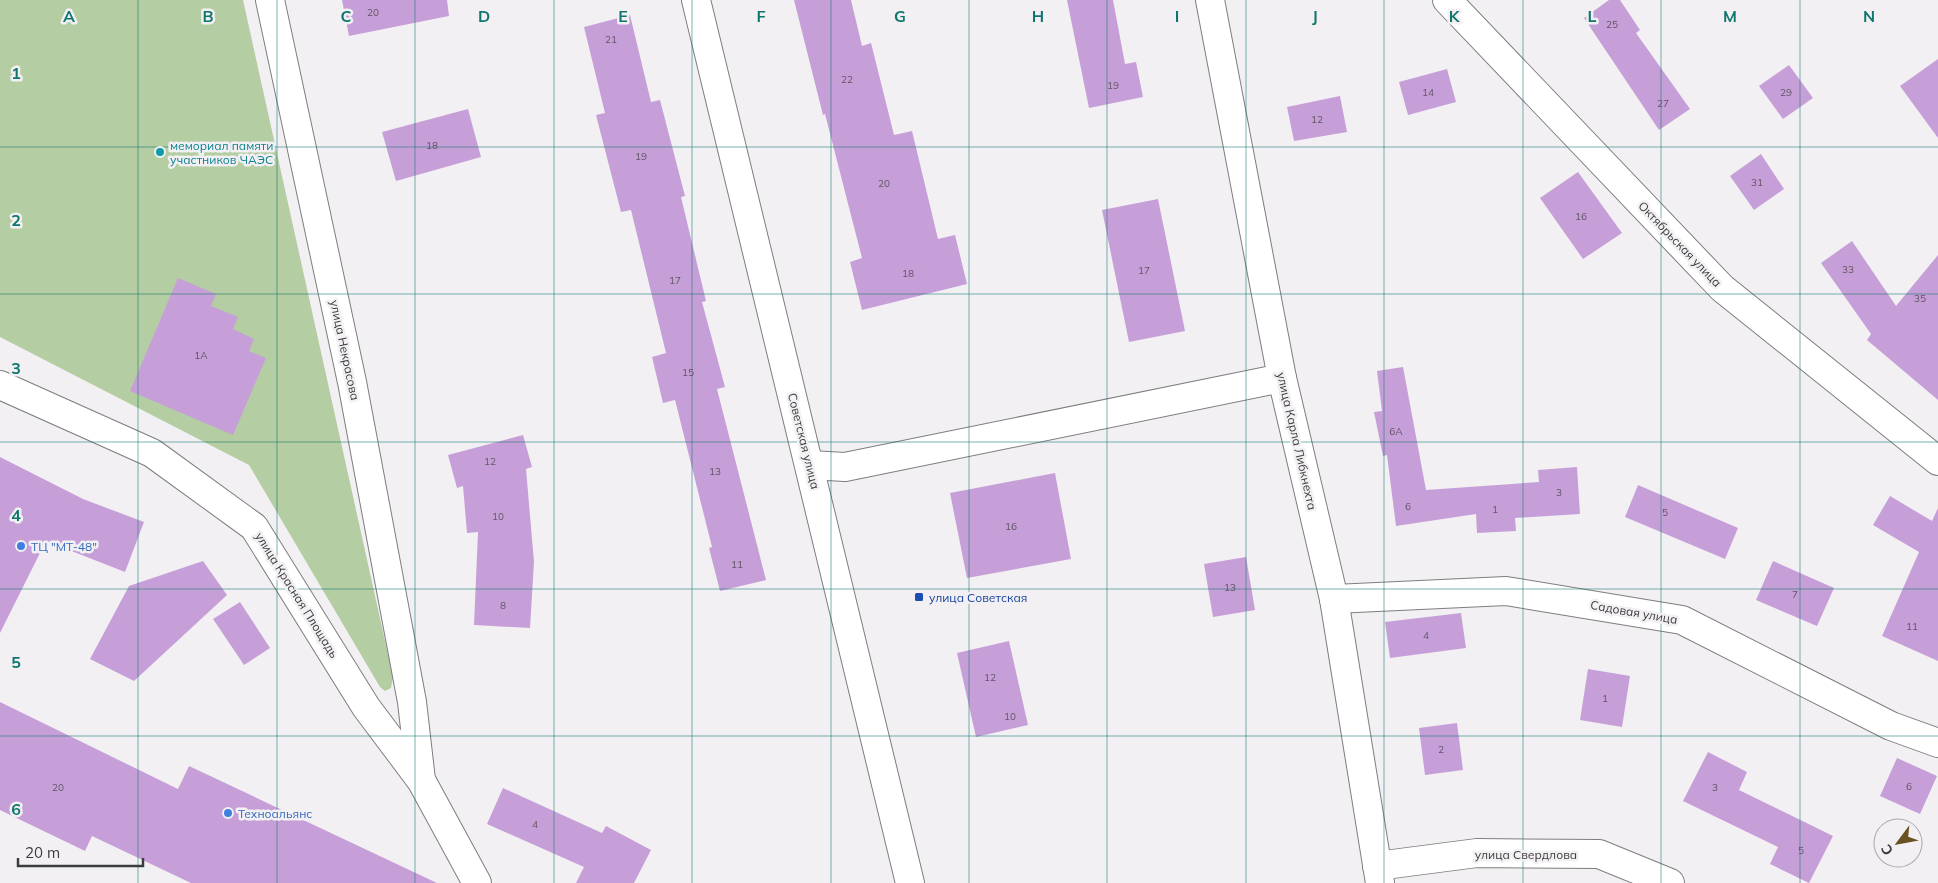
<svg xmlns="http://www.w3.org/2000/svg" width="1938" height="883" font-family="Mulish,sans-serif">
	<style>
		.green { fill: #b4cda2 }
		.building { fill: #c79fd8 }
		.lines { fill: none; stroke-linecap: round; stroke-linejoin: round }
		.minor-casing { stroke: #7e7d7f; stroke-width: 30 }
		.secondary-casing { stroke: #7e7d7f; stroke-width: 30 }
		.minor { stroke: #fff; stroke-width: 28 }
		.secondary { stroke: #fff; stroke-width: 28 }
		.grid { fill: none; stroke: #0f766e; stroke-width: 1; stroke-opacity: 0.55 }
		.culture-dot { fill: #0f9aa8; stroke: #f2f0f3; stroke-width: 2 }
		.shop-dot { fill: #3f7fe0; stroke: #f2f0f3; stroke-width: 2 }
		.transit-dot { fill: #1a4fb4; stroke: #f2f0f3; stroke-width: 2 }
		.labels { text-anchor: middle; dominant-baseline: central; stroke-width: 5; stroke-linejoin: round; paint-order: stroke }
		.number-label { font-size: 10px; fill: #605564 }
		.culture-label { font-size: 12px; fill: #0d838f; stroke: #f2f0f3; text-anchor: start }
		.street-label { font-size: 12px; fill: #3d3c3d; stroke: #f2f0f3 }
		.shop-label { font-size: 12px; fill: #366cbe; stroke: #f2f0f3; text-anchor: start }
		.transit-label { font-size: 12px; fill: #164399; stroke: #f2f0f3; text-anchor: start }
		.grid-label { font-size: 16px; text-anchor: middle; font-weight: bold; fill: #0f766e; stroke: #f2f0f3; stroke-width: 5; stroke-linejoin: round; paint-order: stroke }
	</style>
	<rect width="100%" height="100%" fill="#f2f0f3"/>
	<!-- green -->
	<path class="green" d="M 0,0 L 243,0 L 393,677 L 391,688 L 385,691 L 380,687 L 249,465 L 0,337 Z"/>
	<!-- building -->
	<g class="building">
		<path d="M 342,0 L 447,0 L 449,16 L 349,36 Z"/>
		<path d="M 794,0 L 851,0 L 862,46 L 871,43 L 894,135 L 912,131 L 938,239 L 955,235 L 967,284 L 862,310 L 850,262 L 862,258 L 825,114 L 823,115 Z"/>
		<path d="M 1067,0 L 1113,0 L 1125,64 L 1136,62 L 1143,97 L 1089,108 Z"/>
		<path d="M 1609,0 L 1620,0 L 1640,30 L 1636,33 L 1690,109 L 1659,130 L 1584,18 Z"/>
		<path d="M 630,15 L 651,102 L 660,100 L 685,196 L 681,197 L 706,301 L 702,302 L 725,387 L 717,389 L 766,580 L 720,591 L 709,548 L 712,547 L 675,400 L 663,403 L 652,357 L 666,353 L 631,210 L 621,212 L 596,115 L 605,113 L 584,27 Z"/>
		<path d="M 1938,59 L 1938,138 L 1900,86 Z"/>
		<path d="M 1789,65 L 1813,98 L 1783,119 L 1759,86 Z"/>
		<path d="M 1447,69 L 1456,102 L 1408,115 L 1399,82 Z"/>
		<path d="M 1340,96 L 1347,132 L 1294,141 L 1287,107 Z"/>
		<path d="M 468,109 L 481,157 L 396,181 L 382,132 Z"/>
		<path d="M 1761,154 L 1784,189 L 1754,210 L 1730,176 Z"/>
		<path d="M 1578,172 L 1622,233 L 1583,259 L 1540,198 Z"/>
		<path d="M 1158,199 L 1185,331 L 1129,342 L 1102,210 Z"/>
		<path d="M 1852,241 L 1896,306 L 1938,255 L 1938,400 L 1867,340 L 1871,334 L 1821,263 Z"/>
		<path d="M 178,278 L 216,294 L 211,306 L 238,317 L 233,329 L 254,339 L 249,351 L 266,358 L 233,435 L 130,391 Z"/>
		<path d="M 1403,367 L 1426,490 L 1539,482 L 1538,470 L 1577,467 L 1580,514 L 1515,518 L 1516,531 L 1477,533 L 1476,514 L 1396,526 L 1387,455 L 1383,456 L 1374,412 L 1382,411 L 1377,371 Z"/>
		<path d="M 523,435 L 532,467 L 526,469 L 534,562 L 530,628 L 474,625 L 478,532 L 467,533 L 463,486 L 457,488 L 448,455 Z"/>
		<path d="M 0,457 L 83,499 L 144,522 L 125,572 L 46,541 L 0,633 Z"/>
		<path d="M 1055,473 L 1071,559 L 967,578 L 950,493 Z"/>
		<path d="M 1638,485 L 1738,528 L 1725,559 L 1625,517 Z"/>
		<path d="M 1890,496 L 1932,521 L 1938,508 L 1938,661 L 1882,636 L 1919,552 L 1873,525 Z"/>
		<path d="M 1246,557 L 1255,610 L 1213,617 L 1204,564 Z"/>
		<path d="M 203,561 L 227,595 L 134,681 L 90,659 L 129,586 Z"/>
		<path d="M 1773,561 L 1834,588 L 1817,626 L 1756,600 Z"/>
		<path d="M 240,602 L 270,648 L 244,665 L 213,619 Z"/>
		<path d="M 1461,613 L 1466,648 L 1390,658 L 1385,622 Z"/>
		<path d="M 1009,641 L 1028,725 L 976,737 L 957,653 Z"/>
		<path d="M 1588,669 L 1630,676 L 1622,727 L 1580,720 Z"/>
		<path d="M 0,702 L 178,789 L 189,766 L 437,883 L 191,883 L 92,836 L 85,851 L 0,810 Z"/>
		<path d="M 1457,723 L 1463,770 L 1425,775 L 1419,728 Z"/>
		<path d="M 1708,752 L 1747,772 L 1739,790 L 1833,836 L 1809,883 L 1770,864 L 1778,847 L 1683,801 Z"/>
		<path d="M 1897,758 L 1937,776 L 1920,814 L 1880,796 Z"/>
		<path d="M 503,788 L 602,833 L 606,826 L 651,850 L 634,883 L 576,883 L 584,867 L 487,824 Z"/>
	</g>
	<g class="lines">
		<defs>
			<g id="minor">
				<path d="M 270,0 L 352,382 L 412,702 L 421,780 L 477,883"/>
				<path d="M 1210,0 L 1282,378 L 1334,599 L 1380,883"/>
				<path d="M 1447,0 L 1722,288 L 1938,461"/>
				<path d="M 0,385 L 152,453 L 254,527 L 366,707 L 420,779"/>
				<path d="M 810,465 L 845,467 L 1282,378"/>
				<path d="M 1334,599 L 1506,591 L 1682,620 L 1891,726 L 1938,743"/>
				<path d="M 1377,866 L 1477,853 L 1599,854 L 1670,883"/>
			</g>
			<path id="secondary" d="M 696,0 L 910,883"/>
		</defs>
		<!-- minor casing -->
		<use href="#minor" class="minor-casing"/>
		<!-- secondary casing -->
		<use href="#secondary" class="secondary-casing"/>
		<!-- minor -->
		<use href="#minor" class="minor"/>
		<!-- secondary -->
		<use href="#secondary" class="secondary"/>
	</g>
	<!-- grid -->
	<path class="grid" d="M 138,0 L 138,883M 277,0 L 277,883M 415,0 L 415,883M 554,0 L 554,883M 692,0 L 692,883M 831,0 L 831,883M 969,0 L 969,883M 1107,0 L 1107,883M 1246,0 L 1246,883M 1384,0 L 1384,883M 1523,0 L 1523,883M 1661,0 L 1661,883M 1800,0 L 1800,883M 0,147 L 1938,147M 0,294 L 1938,294M 0,442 L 1938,442M 0,589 L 1938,589M 0,736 L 1938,736"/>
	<!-- markers -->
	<circle class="culture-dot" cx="160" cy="152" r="5"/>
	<g class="shop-dot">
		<circle cx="21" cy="546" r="5"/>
		<circle cx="228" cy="813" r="5"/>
	</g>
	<rect class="transit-dot" x="914" y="592" width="10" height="10" rx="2.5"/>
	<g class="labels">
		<!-- number labels -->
		<g class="number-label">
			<text x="373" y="12">20</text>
			<text x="1612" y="24">25</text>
			<text x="611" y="39">21</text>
			<text x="847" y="79">22</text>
			<text x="1113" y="85">19</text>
			<text x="1428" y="92">14</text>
			<text x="1786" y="92">29</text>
			<text x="1663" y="103">27</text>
			<text x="1317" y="119">12</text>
			<text x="432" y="145">18</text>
			<text x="641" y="156">19</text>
			<text x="1757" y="182">31</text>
			<text x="884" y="183">20</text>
			<text x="1581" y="216">16</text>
			<text x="1848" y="269">33</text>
			<text x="1144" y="270">17</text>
			<text x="908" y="273">18</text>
			<text x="675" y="280">17</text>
			<text x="1920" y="298">35</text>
			<text x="201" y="355">1А</text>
			<text x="688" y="372">15</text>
			<text x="1396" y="431">6А</text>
			<text x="490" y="461">12</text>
			<text x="715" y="471">13</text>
			<text x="1559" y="492">3</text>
			<text x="1408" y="506">6</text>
			<text x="1495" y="509">1</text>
			<text x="1665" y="512">5</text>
			<text x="498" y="516">10</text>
			<text x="1011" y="526">16</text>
			<text x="737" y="564">11</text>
			<text x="1230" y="587">13</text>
			<text x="1795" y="594">7</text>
			<text x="503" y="605">8</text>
			<text x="1912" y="626">11</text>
			<text x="1426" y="635">4</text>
			<text x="990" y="677">12</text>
			<text x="1605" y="698">1</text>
			<text x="1010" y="716">10</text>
			<text x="1441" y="749">2</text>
			<text x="1909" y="786">6</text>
			<text x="58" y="787">20</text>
			<text x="1715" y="787">3</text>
			<text x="535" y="824">4</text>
			<text x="1801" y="850">5</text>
		</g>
		<!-- culture labels -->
		<g class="culture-label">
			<text x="170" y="145">мемориал памяти<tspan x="170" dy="14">участников ЧАЭС</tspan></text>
		</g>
		<!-- street labels -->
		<g class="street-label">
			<text transform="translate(1680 244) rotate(46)">Октябрьская улица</text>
			<text transform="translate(345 350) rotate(78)">улица Некрасова</text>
			<text transform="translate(804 441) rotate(76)">Советская улица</text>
			<text transform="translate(1297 441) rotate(77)">улица Карла Либкнехта</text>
			<text transform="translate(297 595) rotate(58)">улица Красная Площадь</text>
			<text transform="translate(1634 612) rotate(10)">Садовая улица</text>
			<text x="1526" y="854">улица Свердлова</text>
		</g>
		<!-- shop labels -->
		<g class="shop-label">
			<text x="31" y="546">ТЦ "МТ-48"</text>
			<text x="238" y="813">Техноальянс</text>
		</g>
		<!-- transit labels -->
		<g class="transit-label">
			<text x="929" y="597">улица Советская</text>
		</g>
	</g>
	<g class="grid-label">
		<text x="69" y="22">A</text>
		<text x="208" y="22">B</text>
		<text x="346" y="22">C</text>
		<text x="484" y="22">D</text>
		<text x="623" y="22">E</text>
		<text x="761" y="22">F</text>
		<text x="900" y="22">G</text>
		<text x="1038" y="22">H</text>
		<text x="1177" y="22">I</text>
		<text x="1315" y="22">J</text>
		<text x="1454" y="22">K</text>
		<text x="1592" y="22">L</text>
		<text x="1730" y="22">M</text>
		<text x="1869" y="22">N</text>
		<text x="16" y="79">1</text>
		<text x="16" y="226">2</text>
		<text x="16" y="374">3</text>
		<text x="16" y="521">4</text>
		<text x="16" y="668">5</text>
		<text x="16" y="815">6</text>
	</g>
	<!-- north arrow -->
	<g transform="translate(1898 843) rotate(238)"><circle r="24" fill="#f2f0f3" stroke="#aaa8aa"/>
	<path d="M0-4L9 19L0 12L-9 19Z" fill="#6a5122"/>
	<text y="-8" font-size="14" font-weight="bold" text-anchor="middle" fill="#3d3c3d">С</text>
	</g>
	<!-- scale -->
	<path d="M18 858v8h125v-8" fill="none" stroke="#3d3c3d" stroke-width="2.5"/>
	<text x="25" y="858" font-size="15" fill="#3d3c3d" stroke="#f2f0f3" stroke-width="4" paint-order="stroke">20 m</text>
</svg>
